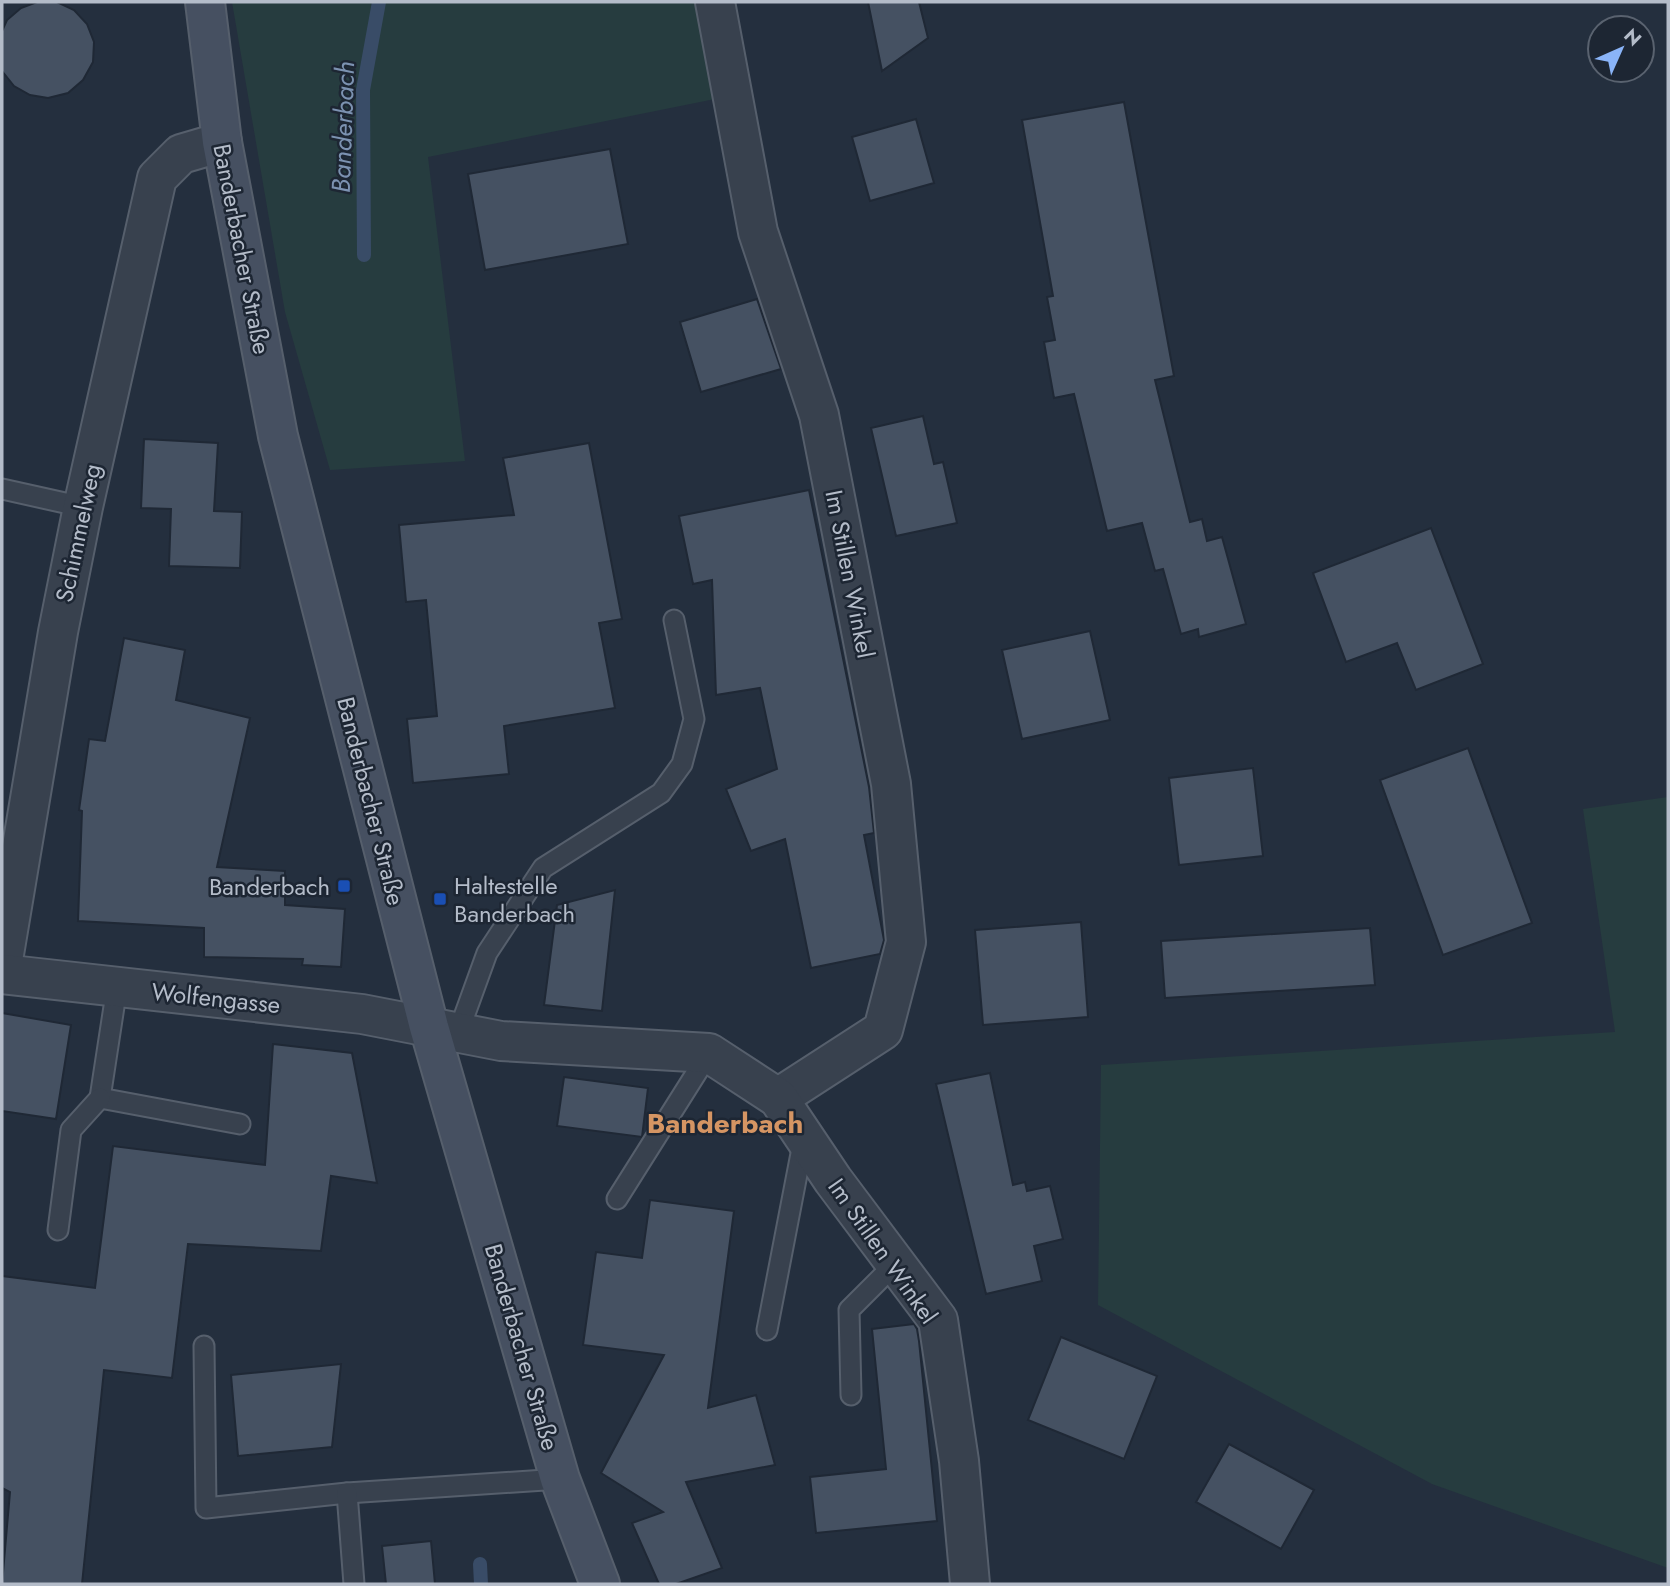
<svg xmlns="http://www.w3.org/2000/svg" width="1670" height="1586" font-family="Jost,sans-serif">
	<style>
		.green { fill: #263c3f }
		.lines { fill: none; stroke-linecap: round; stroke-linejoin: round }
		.stream { stroke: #394c67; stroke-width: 14 }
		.building { fill: #455162; stroke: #1f2835; stroke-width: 2 }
		.lane-casing { stroke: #565f6c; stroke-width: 23 }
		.street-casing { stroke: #565f6c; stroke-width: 42 }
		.secondary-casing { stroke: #565f6c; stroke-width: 42 }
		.lane { stroke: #38414e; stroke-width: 19 }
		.street { stroke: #38414e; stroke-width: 38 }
		.secondary { stroke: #465061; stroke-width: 38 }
		.transit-dot { fill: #1a4fb4; stroke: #1d2633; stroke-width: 2.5 }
		.labels { text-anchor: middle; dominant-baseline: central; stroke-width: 5; stroke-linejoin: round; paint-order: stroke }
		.street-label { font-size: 24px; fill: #b4bcc9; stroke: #1d2633 }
		.poi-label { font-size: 24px; fill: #b4bcc9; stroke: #1d2633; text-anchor: start }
		.water-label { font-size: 26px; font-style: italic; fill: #7c92b1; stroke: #1d2633 }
		.quarter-label { font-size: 28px; font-weight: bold; fill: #d59563; stroke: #1d2633 }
	</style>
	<rect width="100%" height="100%" fill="#242f3e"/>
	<!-- green -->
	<g class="green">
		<path d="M 232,2 L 704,2 L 715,99 L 428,157 L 465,461 L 330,470 L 285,312 Z"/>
		<path d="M 1668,797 L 1668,1568 L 1432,1484 L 1098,1305 L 1101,1065 L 1615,1032 L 1583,809 Z"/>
	</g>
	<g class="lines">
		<!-- stream -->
		<g class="stream">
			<path d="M 364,255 L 363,90 L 379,2"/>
			<path d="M 480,1564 L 481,1584"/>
		</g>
	</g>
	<!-- building -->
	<g class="building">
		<path d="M 37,2 L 57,2 L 74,10 L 87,24 L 94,42 L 93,62 L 83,80 L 68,93 L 48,98 L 30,95 L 14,86 L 2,71 L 2,31 L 7,20 L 21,8 Z"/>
		<path d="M 868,2 L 919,2 L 928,38 L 882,71 Z"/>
		<path d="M 1124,102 L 1174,376 L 1155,380 L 1190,522 L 1202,519 L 1207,541 L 1222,537 L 1246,624 L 1199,637 L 1198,629 L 1181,634 L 1163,569 L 1155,571 L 1142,523 L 1107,531 L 1074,394 L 1054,398 L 1044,342 L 1055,340 L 1047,297 L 1053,296 L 1022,120 Z"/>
		<path d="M 916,119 L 934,183 L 870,201 L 852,137 Z"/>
		<path d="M 610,149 L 628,244 L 485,270 L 468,174 Z"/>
		<path d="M 757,299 L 781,369 L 701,392 L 680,322 Z"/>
		<path d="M 923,416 L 934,464 L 943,462 L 957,523 L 896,536 L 871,428 Z"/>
		<path d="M 144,439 L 218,443 L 214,511 L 242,512 L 240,568 L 169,566 L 171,509 L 141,508 Z"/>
		<path d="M 589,443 L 622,619 L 599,623 L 615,708 L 504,726 L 509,774 L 413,783 L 407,719 L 437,716 L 426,600 L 406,602 L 399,525 L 514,515 L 503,458 Z"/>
		<path d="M 809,490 L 869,787 L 874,833 L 864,835 L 884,940 L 880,954 L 811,968 L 785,839 L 751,851 L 726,789 L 777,769 L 760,688 L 716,695 L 712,580 L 693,584 L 679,516 Z"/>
		<path d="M 1431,528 L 1483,664 L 1416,690 L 1397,643 L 1346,662 L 1313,573 Z"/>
		<path d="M 1090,631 L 1110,720 L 1022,739 L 1002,650 Z"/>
		<path d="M 124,638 L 185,650 L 176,700 L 250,718 L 217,867 L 285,871 L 285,905 L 345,909 L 341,967 L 302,965 L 303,959 L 204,957 L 204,928 L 78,921 L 82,811 L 79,810 L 89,739 L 105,741 Z"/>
		<path d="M 1468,748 L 1532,923 L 1443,955 L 1380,780 Z"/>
		<path d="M 1253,768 L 1263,856 L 1179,865 L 1169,778 Z"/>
		<path d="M 615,890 L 602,1011 L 544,1005 L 557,905 Z"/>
		<path d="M 1081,922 L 1088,1017 L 983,1025 L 975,930 Z"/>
		<path d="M 1370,928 L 1375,985 L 1165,998 L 1161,941 Z"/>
		<path d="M 2,1013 L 71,1025 L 56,1119 L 2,1111 Z"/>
		<path d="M 273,1044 L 352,1053 L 377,1183 L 331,1176 L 321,1251 L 188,1244 L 172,1378 L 104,1370 L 82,1584 L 2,1584 L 10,1492 L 2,1488 L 2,1276 L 95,1288 L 113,1146 L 265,1165 Z"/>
		<path d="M 990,1073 L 1013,1185 L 1025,1182 L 1027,1191 L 1050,1186 L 1063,1239 L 1034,1246 L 1042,1281 L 986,1294 L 936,1084 Z"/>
		<path d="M 564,1077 L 648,1088 L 642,1137 L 557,1126 Z"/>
		<path d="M 650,1200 L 734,1211 L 708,1408 L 756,1395 L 775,1465 L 686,1482 L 722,1568 L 676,1584 L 659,1584 L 632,1523 L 663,1512 L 601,1473 L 664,1355 L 583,1345 L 596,1252 L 642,1258 Z"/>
		<path d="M 914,1324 L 917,1329 L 919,1341 L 937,1521 L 816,1533 L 810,1477 L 886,1469 L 872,1329 Z"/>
		<path d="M 1061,1337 L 1157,1376 L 1124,1459 L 1028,1420 Z"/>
		<path d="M 341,1364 L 332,1447 L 238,1456 L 231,1375 Z"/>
		<path d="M 1229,1444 L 1314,1490 L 1281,1549 L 1196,1502 Z"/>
		<path d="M 431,1541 L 435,1584 L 386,1584 L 382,1546 Z"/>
	</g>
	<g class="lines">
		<defs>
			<g id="lane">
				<path d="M 2,489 L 83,507"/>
				<path d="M 117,987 L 100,1098 L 240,1124"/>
				<path d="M 458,1033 L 487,953 L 543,868 L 661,793 L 682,764 L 694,719 L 674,620"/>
				<path d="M 617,1199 L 709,1053"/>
				<path d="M 58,1230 L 71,1130 L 100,1098"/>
				<path d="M 767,1330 L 804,1138"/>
				<path d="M 204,1346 L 206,1508 L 347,1493 L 560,1479"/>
				<path d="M 851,1395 L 849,1310 L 895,1264"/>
				<path d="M 347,1493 L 354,1584"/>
			</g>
			<g id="street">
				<path d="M 715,2 L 758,232 L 819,415 L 891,784 L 906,942 L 883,1030 L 778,1098"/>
				<path d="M 2,966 L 58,632 L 83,507 L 157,178 L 181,154 L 222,142"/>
				<path d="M 2,974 L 362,1014 L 501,1041 L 709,1053 L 778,1098 L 833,1180 L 938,1320 L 959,1461 L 970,1584"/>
			</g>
			<path id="secondary" d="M 205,2 L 222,142 L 278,436 L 429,1027 L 560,1479 L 600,1584"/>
		</defs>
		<!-- lane casing -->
		<use href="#lane" class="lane-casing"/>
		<!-- street casing -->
		<use href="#street" class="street-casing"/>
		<!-- secondary casing -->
		<use href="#secondary" class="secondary-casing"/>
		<!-- lane -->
		<use href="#lane" class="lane"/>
		<!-- street -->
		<use href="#street" class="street"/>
		<!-- secondary -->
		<use href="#secondary" class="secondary"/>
	</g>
	<!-- markers -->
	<g class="transit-dot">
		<rect x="337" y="879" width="14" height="14" rx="3.5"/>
		<rect x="433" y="892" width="14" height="14" rx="3.5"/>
	</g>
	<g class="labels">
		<!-- street labels -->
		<g class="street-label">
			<text transform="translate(242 249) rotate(79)">Banderbacher Straße</text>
			<text transform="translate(78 533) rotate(-78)">Schimmelweg</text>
			<text transform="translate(850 574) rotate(79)">Im Stillen Winkel</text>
			<text transform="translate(371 801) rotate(76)">Banderbacher Straße</text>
			<text transform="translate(216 998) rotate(6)">Wolfengasse</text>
			<text transform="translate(883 1251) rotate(55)">Im Stillen Winkel</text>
			<text transform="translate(522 1347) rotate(74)">Banderbacher Straße</text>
		</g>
		<!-- poi labels -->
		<g class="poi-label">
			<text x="454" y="885">Haltestelle<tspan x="454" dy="28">Banderbach</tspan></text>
			<text x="330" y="886" text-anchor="end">Banderbach</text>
		</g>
		<!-- water labels -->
		<g class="water-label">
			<text transform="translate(343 127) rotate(-88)">Banderbach</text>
		</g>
		<!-- quarter labels -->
		<g class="quarter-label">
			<text x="725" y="1123">Banderbach</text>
		</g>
	</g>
	<!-- border -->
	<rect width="1670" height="1586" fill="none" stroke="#b4bcc9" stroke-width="7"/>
	<!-- north arrow -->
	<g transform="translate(1621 49) rotate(45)"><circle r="33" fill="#1d2633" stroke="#59626f" stroke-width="2"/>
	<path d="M0-5L12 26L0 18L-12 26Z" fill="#8ab4f8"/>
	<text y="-10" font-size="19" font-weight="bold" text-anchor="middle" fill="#b4bcc9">N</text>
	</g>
</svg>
